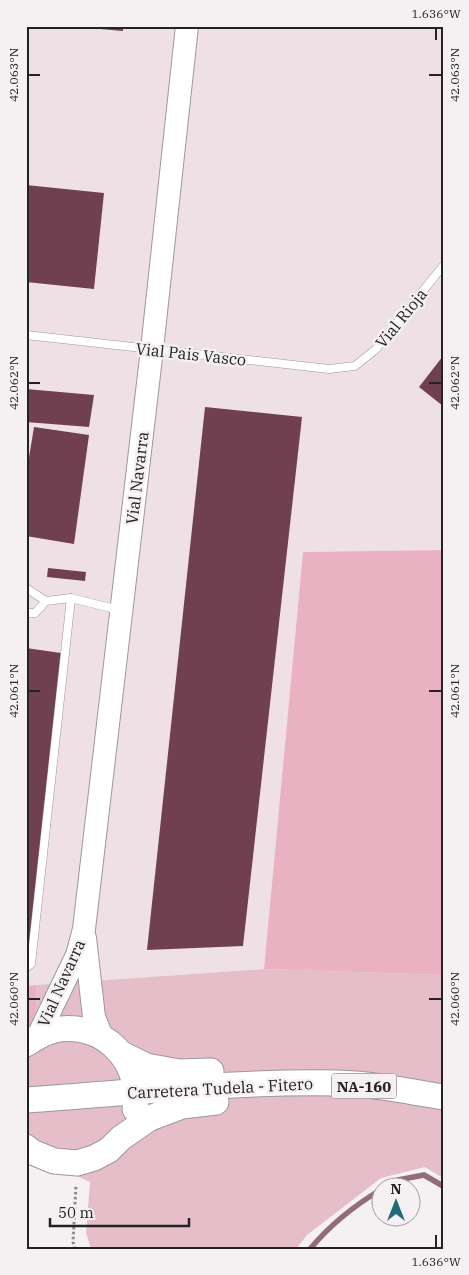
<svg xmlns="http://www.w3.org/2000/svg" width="469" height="1275" font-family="'IBM Plex Serif',serif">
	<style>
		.built { fill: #eee0e4 }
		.green { fill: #e6beca }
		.forest { fill: #eab1c2 }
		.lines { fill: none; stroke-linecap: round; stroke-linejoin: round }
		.stream { stroke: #936c78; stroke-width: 5.5 }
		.building { fill: #704050 }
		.lane-casing { stroke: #9d9899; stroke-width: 9 }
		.secondary-casing { stroke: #9d9899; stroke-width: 24 }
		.primary-casing { stroke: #9d9899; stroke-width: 27 }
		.path { stroke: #8c888a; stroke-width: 3; stroke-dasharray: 2.5 2.5; stroke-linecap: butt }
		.lane { stroke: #fff; stroke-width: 8 }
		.secondary { stroke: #fff; stroke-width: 22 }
		.primary { stroke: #fff; stroke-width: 25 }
		.ticks { fill: none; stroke: #242223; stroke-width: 2 }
		.labels { text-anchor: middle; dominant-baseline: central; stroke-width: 5; stroke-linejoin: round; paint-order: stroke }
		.shield { fill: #f5f0f2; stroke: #636061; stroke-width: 1 }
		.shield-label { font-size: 15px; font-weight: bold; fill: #242223 }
		.street-label { font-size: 16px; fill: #242223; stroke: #f5f0f2 }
		.neatline { fill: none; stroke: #242223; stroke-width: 2 }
		.ticks-label { font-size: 12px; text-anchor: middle; fill: #242223 }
	</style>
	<rect width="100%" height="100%" fill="#f5f0f2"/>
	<!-- built -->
	<path class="built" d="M 26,26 L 443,26 L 443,549 L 442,550 L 303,552 L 264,969 L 26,986 Z"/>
	<!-- green -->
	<path class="green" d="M 264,969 L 443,975 L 443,1178 L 425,1167 L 381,1178 L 307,1235 L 296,1249 L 91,1249 L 86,1233 L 90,1182 L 26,1153 L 26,1027 L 35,1025 L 37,985 Z"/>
	<!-- forest -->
	<g class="forest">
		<path d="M 443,549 L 443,975 L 264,969 L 303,552 L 442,550 Z"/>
		<path d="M 37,985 L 35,1025 L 26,1027 L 26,986 Z"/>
	</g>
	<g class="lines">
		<!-- stream -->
		<g class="stream">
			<path d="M 384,1188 L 398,1180 L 424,1175 L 443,1186"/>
			<path d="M 310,1249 C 330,1225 355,1205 382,1189"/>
		</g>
	</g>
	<!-- building -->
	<g class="building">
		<path d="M 89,26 L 123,26 L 123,31 L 89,28 Z"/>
		<path d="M 26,185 L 104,193 L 94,289 L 26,282 Z"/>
		<path d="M 443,356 L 443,406 L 419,387 Z"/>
		<path d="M 26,389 L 94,395 L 89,427 L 26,422 Z"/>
		<path d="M 205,407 L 302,417 L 243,946 L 147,950 Z"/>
		<path d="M 34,427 L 89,435 L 74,544 L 26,536 L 26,476 Z"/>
		<path d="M 48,568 L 86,572 L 85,581 L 47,577 Z"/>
		<path d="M 26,648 L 61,653 L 29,956 L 26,956 Z"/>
	</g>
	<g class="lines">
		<defs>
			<g id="lane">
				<path d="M 26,335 L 329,369 L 355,366 L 376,349 L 443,266"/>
				<path d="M 26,588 L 46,601 L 71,598 L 119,610"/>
				<path d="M 26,613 L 35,613 L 46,601"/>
				<path d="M 26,968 L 31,964 L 71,598"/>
			</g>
			<g id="secondary">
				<path d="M 85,938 L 94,1017 L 102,1037"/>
				<path d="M 38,1036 L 77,955 L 84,929 L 152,349 L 187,26"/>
			</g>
			<g id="primary">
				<path d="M 26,1044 C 35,1038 44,1033 54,1030 C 102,1020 143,1061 135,1109"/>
				<path d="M 122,1054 L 146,1066 L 179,1072 L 211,1071"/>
				<path d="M 26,1100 C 130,1093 233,1081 337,1083 C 373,1084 408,1091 443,1097"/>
				<path d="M 26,1147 L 32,1152 L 54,1161 L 77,1163 L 94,1158 L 109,1150 L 121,1138 L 150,1118 L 182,1106 L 216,1102"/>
			</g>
		</defs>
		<!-- lane casing -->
		<use href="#lane" class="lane-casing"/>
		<!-- secondary casing -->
		<use href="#secondary" class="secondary-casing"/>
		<!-- primary casing -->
		<use href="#primary" class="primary-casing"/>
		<!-- path -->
		<path class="path" d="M 75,1249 L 73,1242 L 76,1185"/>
		<!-- lane -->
		<use href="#lane" class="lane"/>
		<!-- secondary -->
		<use href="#secondary" class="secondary"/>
		<!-- primary -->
		<use href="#primary" class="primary"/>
	</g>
	<!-- ticks -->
	<path class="ticks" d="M 436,28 L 436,40M 28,75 L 40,75M 429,75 L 442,75M 28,383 L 40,383M 429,383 L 442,383M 28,691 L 40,691M 429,691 L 442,691M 28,999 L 40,999M 429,999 L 442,999M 436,1235 L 436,1248"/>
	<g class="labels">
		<!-- shield labels -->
		<rect class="shield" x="331.5" y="1073.5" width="65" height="25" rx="4"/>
		<g class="shield-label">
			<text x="364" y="1086">NA-160</text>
		</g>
		<!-- street labels -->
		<g class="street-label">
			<text transform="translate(401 318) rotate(-51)">Vial Rioja</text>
			<text transform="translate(191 354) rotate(6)">Vial Pais Vasco</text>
			<text transform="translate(137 478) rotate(-83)">Vial Navarra</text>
			<text transform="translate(61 983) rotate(-66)">Vial Navarra</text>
			<text transform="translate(220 1088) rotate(-3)">Carretera Tudela - Fitero</text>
		</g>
	</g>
	<!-- border -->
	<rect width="469" height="1275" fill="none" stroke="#f5f0f2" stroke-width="55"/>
	<!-- north arrow -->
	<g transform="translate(396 1202)"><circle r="24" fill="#f5f0f2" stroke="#a19e9f"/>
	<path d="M0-4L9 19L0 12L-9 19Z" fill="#226b76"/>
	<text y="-8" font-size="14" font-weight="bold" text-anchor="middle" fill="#242223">N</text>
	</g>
	<!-- scale -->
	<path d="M50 1218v8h139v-8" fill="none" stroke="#242223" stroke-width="2.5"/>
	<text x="58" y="1218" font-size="15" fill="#242223" stroke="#f5f0f2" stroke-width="4" paint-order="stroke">50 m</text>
	<rect x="28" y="28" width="414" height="1220" class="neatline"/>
	<g class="ticks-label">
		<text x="436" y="18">1.636°W</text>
		<text transform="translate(14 75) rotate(-90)" y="4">42.063°N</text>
		<text transform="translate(455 75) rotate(-90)" y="4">42.063°N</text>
		<text transform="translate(14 383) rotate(-90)" y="4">42.062°N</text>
		<text transform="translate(455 383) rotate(-90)" y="4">42.062°N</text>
		<text transform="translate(14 691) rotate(-90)" y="4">42.061°N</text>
		<text transform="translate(455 691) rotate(-90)" y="4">42.061°N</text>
		<text transform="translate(14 999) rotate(-90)" y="4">42.060°N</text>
		<text transform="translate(455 999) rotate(-90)" y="4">42.060°N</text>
		<text x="436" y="1266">1.636°W</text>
	</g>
</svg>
